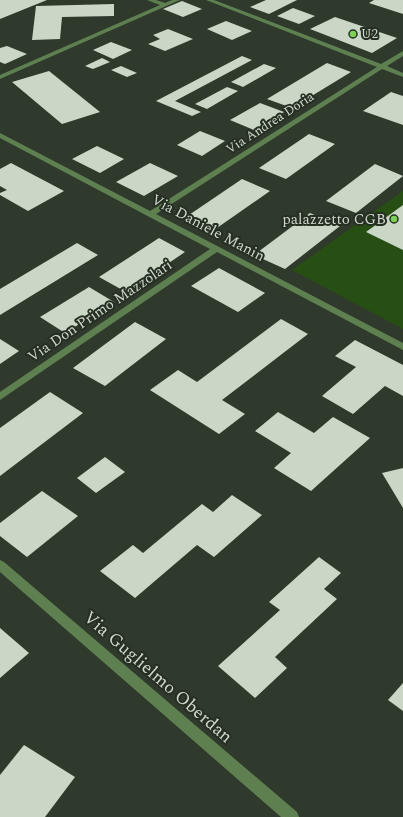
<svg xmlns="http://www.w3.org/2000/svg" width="403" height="817" font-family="Spectral,serif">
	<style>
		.green { fill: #274f13 }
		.building { fill: #cad6c6 }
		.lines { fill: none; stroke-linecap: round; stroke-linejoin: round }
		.minor { fill: #5e8051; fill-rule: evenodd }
		.poi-dot { fill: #7cd155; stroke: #252f22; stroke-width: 1.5 }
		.labels { text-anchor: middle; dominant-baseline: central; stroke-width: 4; stroke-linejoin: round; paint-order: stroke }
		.far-poi-label { font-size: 13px; fill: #d0d7ce; stroke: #252f22; text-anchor: start }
		.far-street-label { font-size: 13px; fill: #d0d7ce; stroke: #252f22 }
		.poi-label { font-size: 15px; fill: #d0d7ce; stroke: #252f22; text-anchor: end }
		.street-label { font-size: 15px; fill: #d0d7ce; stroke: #252f22 }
		.near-street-label { font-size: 18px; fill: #d0d7ce; stroke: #252f22 }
	</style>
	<rect width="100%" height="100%" fill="#2f392c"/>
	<!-- green -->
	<path class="green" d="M 403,191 L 403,329 L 292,270 Z"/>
	<!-- building -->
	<g class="building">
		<path d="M 0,0 L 47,0 L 0,19 Z"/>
		<path d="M 266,0 L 297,0 L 269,14 L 250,7 Z"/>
		<path d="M 374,0 L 403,0 L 403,14 L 369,3 Z"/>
		<path d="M 182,1 L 202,9 L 183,17 L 163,9 Z"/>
		<path d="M 114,4 L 114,16 L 62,17 L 60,39 L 32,40 L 36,6 Z"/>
		<path d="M 293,8 L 315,16 L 299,24 L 277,16 Z"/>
		<path d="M 335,17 L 397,38 L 372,53 L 310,29 Z"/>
		<path d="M 226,21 L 252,31 L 232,40 L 207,29 Z"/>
		<path d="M 168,29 L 193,39 L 165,51 L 148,44 L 160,39 L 153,35 Z"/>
		<path d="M 111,42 L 132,50 L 113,59 L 93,50 Z"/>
		<path d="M 7,46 L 27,54 L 5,64 L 0,62 L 0,48 Z"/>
		<path d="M 242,56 L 252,60 L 175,101 L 201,112 L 192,116 L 156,101 Z"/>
		<path d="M 102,58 L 110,62 L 93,69 L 85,66 Z"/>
		<path d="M 327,63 L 351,72 L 292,108 L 267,99 Z"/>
		<path d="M 264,64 L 276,68 L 243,87 L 231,82 Z"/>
		<path d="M 121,66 L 137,73 L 127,77 L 111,70 Z"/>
		<path d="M 49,71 L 100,112 L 62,124 L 12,82 Z"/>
		<path d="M 227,87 L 238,91 L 207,109 L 195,104 Z"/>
		<path d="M 391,92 L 403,96 L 403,125 L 363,111 Z"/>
		<path d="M 260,103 L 284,112 L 254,130 L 230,120 Z"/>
		<path d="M 200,131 L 225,141 L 202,156 L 177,145 Z"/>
		<path d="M 309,134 L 335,144 L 286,179 L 259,168 Z"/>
		<path d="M 97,146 L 124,159 L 100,173 L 72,159 Z"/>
		<path d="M 11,163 L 64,191 L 28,211 L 0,195 L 0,193 L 7,190 L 0,186 L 0,169 Z"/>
		<path d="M 150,163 L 178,176 L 144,196 L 116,182 Z"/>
		<path d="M 375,164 L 403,176 L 356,213 L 326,201 Z"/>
		<path d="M 242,179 L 270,191 L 214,230 L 186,217 Z"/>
		<path d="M 403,205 L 403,250 L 366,232 Z"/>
		<path d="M 310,213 L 340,226 L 285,269 L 254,255 Z"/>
		<path d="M 159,238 L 185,252 L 126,292 L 99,277 Z"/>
		<path d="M 77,243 L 98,255 L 0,315 L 0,289 Z"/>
		<path d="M 219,268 L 265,293 L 238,312 L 191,286 Z"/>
		<path d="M 89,287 L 114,302 L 65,333 L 40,317 Z"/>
		<path d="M 281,319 L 308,334 L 222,400 L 245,414 L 219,434 L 150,390 L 178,370 L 197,382 Z"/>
		<path d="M 135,322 L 166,339 L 105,386 L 73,368 Z"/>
		<path d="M 0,339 L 19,351 L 0,364 Z"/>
		<path d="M 355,340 L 403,365 L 403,396 L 385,386 L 353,414 L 322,396 L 356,367 L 335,356 Z"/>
		<path d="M 50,392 L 83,413 L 0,476 L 0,428 Z"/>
		<path d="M 278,412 L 314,433 L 333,417 L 370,438 L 311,491 L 274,468 L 291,453 L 255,431 Z"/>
		<path d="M 105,457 L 125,472 L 96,493 L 77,478 Z"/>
		<path d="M 403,468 L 403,508 L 382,473 Z"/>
		<path d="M 42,491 L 78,516 L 27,557 L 0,536 L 0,523 Z"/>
		<path d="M 232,495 L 262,515 L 214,557 L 197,545 L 135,598 L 100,571 L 133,545 L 143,553 L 202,504 L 213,512 Z"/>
		<path d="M 319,557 L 341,573 L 324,589 L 337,599 L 275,657 L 287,668 L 255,698 L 218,666 L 280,610 L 269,602 Z"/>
		<path d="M 0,628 L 29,653 L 0,678 Z"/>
		<path d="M 403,683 L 403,711 L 388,700 Z"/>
		<path d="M 24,745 L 75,777 L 45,817 L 0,817 L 0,775 Z"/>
	</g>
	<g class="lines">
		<!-- minor -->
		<g class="minor">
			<path d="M 147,0 L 156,0 L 165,3 L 172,0 L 180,0 L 0,79 L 0,75 L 160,5 Z"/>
			<path d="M 206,0 L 214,0 L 381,64 L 403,51 L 403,56 L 387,66 L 403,73 L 403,77 L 382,69 L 156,214 L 403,343 L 403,350 L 217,252 L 0,400 L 0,392 L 210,249 L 0,138 L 0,133 L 150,211 L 377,67 Z"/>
			<path d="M 0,560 L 4,562 L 297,812 L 299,817 L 281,817 L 0,572 Z"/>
		</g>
	</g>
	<!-- markers -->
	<g class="poi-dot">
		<circle cx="353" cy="34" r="4"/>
		<circle cx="394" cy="219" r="4"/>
	</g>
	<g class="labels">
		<!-- far-poi labels -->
		<g class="far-poi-label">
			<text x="361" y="34">U2</text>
		</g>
		<!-- far-street labels -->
		<g class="far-street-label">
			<text transform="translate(270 123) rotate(-33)">Via Andrea Doria</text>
		</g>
		<!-- poi labels -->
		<g class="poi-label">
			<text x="386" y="219">palazzetto CGB</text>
		</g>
		<!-- street labels -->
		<g class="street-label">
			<text transform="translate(208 228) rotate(28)">Via Daniele Manin</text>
			<text transform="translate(100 311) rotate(-34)">Via Don Primo Mazzolari</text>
		</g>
		<!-- near-street labels -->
		<g class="near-street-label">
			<text transform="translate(158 677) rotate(41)">Via Guglielmo Oberdan</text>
		</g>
	</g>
</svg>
